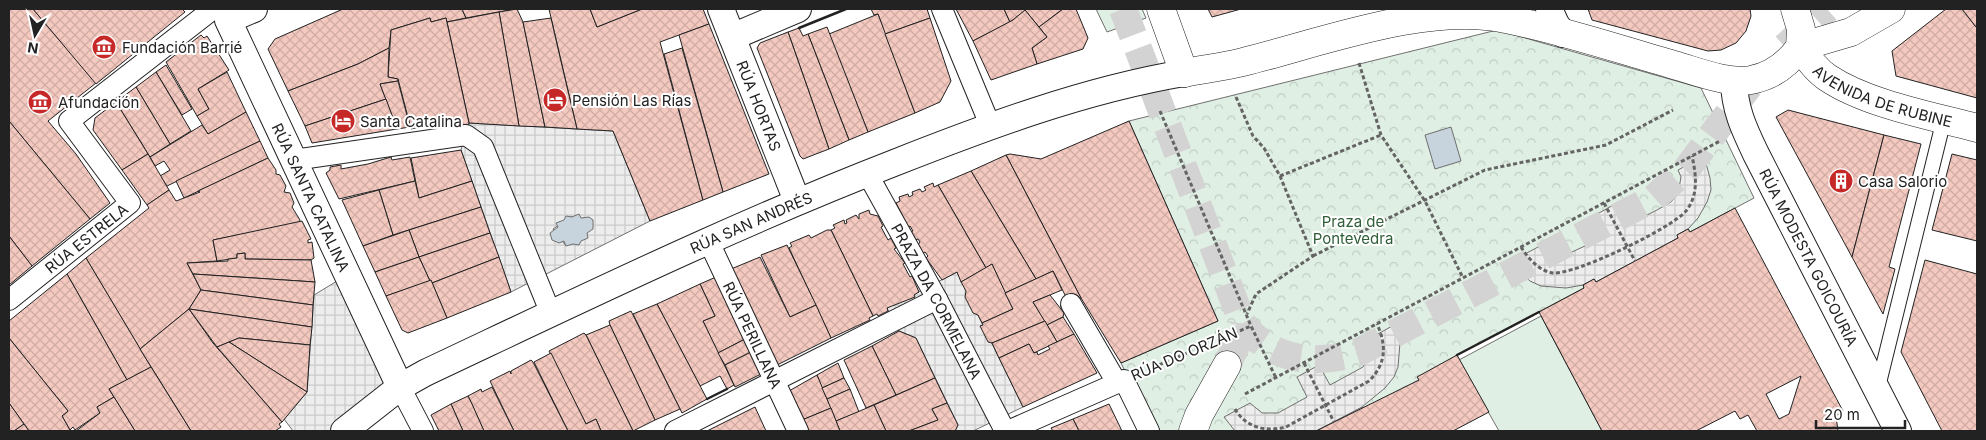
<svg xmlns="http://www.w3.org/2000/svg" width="1986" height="440" font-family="Inter,sans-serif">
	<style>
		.green { fill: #e0efe3; stroke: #6f6f6f }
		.forest { fill: url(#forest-crowns); stroke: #6f6f6f }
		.plaza { fill: url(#plaza-grid); stroke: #6f6f6f; fill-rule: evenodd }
		.water { fill: #c7d3dd; stroke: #6f6f6f }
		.building { fill: url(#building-cross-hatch); stroke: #222; fill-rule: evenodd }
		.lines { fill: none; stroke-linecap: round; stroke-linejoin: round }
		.secondary-tunnel { stroke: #d3d3d3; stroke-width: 28; stroke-dasharray: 28 14; stroke-linecap: butt }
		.service-casing { stroke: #222; stroke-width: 16 }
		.pedestrian-casing { stroke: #222; stroke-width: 22 }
		.minor-casing { stroke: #222; stroke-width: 28 }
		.tertiary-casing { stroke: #222; stroke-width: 29 }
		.secondary-casing { stroke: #222; stroke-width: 29 }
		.path { stroke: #646464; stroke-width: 3; stroke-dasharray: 4 2.5; stroke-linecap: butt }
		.service { stroke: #fff; stroke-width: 14 }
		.pedestrian { stroke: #fff; stroke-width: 20 }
		.minor { stroke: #fff; stroke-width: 26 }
		.tertiary { stroke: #fff; stroke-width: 28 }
		.secondary { stroke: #fff; stroke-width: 28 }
		.wall { stroke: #222; stroke-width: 2.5 }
		.labels { text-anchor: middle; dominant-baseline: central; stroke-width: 4; stroke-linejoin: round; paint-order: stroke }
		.poi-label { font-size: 15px; fill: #222; stroke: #fff; text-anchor: start }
		.street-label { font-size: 15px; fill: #222; stroke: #fff }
		.park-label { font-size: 15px; fill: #2f5e38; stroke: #fff }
	</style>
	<defs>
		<pattern id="forest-crowns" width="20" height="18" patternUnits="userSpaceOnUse" patternTransform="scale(1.25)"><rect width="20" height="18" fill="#e0efe3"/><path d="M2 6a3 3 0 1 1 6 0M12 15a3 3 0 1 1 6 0" fill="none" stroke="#c0cdc2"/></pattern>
		<pattern id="plaza-grid" width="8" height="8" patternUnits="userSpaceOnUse" patternTransform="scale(1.25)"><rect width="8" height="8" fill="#ededed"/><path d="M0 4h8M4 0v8" fill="none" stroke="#cbcbcb"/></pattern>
		<pattern id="building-cross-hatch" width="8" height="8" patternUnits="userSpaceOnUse" patternTransform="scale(1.25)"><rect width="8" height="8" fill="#f3c9c0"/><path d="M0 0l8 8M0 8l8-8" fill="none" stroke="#d0aca5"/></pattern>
	</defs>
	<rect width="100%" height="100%" fill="#fff"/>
	<!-- green -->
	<g class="green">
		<path d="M 1096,9 L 1142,9 L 1146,18 L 1107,32 Z"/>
		<path d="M 1541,316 L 1602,431 L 1499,431 L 1459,360 Z"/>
	</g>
	<!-- forest -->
	<path class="forest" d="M 1497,30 L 1701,88 L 1754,198 L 1690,232 L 1688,229 L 1677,235 L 1678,238 L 1596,282 L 1594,279 L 1583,285 L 1584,288 L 1457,355 L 1419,380 L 1363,410 L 1362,407 L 1316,431 L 1155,431 L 1121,363 L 1218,321 L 1129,121 Z"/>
	<!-- plaza -->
	<g class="plaza">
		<path d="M 469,123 L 613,131 L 650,221 L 511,292 L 461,150 ZM 571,217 L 581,218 L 566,246 L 553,229 Z"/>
		<path d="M 1704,156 L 1710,178 L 1711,190 L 1707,202 L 1698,218 L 1688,229 L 1677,235 L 1678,238 L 1596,282 L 1594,279 L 1583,285 L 1566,288 L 1541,286 L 1530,281 L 1516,268 L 1512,261 L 1538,247 L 1550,257 L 1559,258 L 1600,239 L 1590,218 L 1626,198 L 1637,220 L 1657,210 L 1671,202 L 1678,194 L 1681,177 L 1678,170 Z"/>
		<path d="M 957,272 L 1023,407 L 973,431 L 955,431 L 958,425 L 916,338 L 899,331 L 887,308 Z"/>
		<path d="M 347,275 L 400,387 L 344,431 L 293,431 L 284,419 L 307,392 L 314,295 Z"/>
		<path d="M 1394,325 L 1400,343 L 1398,367 L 1394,377 L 1385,388 L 1362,407 L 1316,431 L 1235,431 L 1224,417 L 1250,403 L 1262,413 L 1278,413 L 1307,397 L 1297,377 L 1319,365 L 1330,385 L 1363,367 L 1369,355 L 1367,340 Z"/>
	</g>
	<!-- water -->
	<g class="water">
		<path d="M 1451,127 L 1461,161 L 1435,169 L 1425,135 Z"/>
		<path d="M 579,214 L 581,218 L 589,217 L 593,220 L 593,229 L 587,233 L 588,238 L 581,241 L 579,245 L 573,244 L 566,246 L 564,241 L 559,243 L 552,240 L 550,233 L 558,227 L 556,223 L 564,220 L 566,216 L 572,217 Z"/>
	</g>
	<!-- building -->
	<g class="building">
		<path d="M 9,9 L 33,9 L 96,83 L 48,121 L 76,154 L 110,203 L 90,219 L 9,121 Z"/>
		<path d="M 33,9 L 182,9 L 185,12 L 96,84 Z"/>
		<path d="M 343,9 L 462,9 L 466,18 L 447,22 L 446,18 L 431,22 L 430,18 L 391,30 L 389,48 L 358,64 L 288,91 L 268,49 L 275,39 Z"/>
		<path d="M 462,9 L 515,9 L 466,18 Z"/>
		<path d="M 517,9 L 523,22 L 545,127 L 519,126 L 499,12 Z"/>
		<path d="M 549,9 L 590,9 L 597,27 L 642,9 L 703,9 L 709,24 L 660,42 L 703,200 L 650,221 L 613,131 L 577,129 Z"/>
		<path d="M 590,9 L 642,9 L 597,27 Z"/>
		<path d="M 871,9 L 927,9 L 930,18 L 885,34 L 878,14 L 874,15 Z"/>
		<path d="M 956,9 L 1004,9 L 1010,22 L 973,41 Z"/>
		<path d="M 1004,9 L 1027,9 L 1010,22 Z"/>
		<path d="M 1027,9 L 1063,9 L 1039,27 L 1025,10 Z"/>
		<path d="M 1063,9 L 1076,9 L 1088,38 L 1083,49 L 1037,64 L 1032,48 L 1047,37 L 1039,27 Z"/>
		<path d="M 1208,9 L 1241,9 L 1212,17 Z"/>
		<path d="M 1588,9 L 1750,9 L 1751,16 L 1746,31 L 1736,43 L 1721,50 L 1708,51 L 1592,20 Z"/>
		<path d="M 1946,9 L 1962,9 L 1977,28 L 1977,98 L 1896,76 L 1892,51 Z"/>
		<path d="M 1962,9 L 1977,9 L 1977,28 L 1976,27 Z"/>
		<path d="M 1025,10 L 1047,37 L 1032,48 L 1037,64 L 991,80 L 973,41 L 1013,20 Z"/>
		<path d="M 499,12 L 517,114 L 519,126 L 469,123 L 447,22 Z"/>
		<path d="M 878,14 L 915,113 L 868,132 L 829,34 Z"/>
		<path d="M 430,18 L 431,22 L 446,18 L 469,123 L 467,126 L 446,124 L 446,122 L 443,122 L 444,125 L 429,127 L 428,125 L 411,129 L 398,79 L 388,77 L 391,30 Z"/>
		<path d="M 551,18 L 559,53 L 577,129 L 545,127 L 523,22 Z"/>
		<path d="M 930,18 L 951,81 L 940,102 L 915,113 L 885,34 Z"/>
		<path d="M 709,24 L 769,174 L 723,192 L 679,35 Z"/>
		<path d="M 827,27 L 868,132 L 849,140 L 808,34 Z"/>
		<path d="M 799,28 L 803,36 L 808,34 L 849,140 L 829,149 L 788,32 Z"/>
		<path d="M 788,32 L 829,149 L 803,159 L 800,156 L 757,48 L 760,43 Z"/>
		<path d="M 201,35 L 204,38 L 207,36 L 229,70 L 198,89 L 209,109 L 197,116 L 166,62 Z"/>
		<path d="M 389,48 L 388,77 L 398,79 L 398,81 L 380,84 L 386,99 L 305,126 L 288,91 L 358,64 Z"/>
		<path d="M 682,48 L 723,192 L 703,200 L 664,54 Z"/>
		<path d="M 166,65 L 192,109 L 182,115 L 156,72 Z"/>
		<path d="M 156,72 L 191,131 L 170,144 L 136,87 Z"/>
		<path d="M 227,72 L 246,112 L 208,134 L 197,116 L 209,109 L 198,89 Z"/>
		<path d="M 398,81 L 410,127 L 397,129 L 380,84 Z"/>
		<path d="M 136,87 L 170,144 L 150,157 L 116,102 Z"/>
		<path d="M 386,99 L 397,129 L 312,143 L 305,126 Z"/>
		<path d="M 116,102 L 148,154 L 122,170 L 93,130 L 95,118 Z"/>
		<path d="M 1788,110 L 1884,135 L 1852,257 L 1776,117 Z"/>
		<path d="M 246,112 L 260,141 L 167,186 L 160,176 L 170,170 L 164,161 L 155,166 L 150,157 L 202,125 L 208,134 Z"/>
		<path d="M 9,121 L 90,219 L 32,266 L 9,236 Z"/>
		<path d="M 1129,121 L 1218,321 L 1121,363 L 1081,298 L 1006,155 L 1010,154 L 1041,159 Z"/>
		<path d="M 1884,135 L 1921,144 L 1889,267 L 1895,269 L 1883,314 L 1852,257 Z"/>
		<path d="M 260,141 L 268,158 L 184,198 L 176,181 Z"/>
		<path d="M 461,150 L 472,181 L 419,198 L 411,158 Z"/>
		<path d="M 148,154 L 169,190 L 147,205 L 122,170 Z"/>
		<path d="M 1952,154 L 1977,160 L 1977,241 L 1932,230 Z"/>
		<path d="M 1006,155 L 1081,298 L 1069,303 L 1053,271 L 1036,279 L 971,171 Z"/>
		<path d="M 391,157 L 392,160 L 410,157 L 415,181 L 339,199 L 326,173 L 330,170 L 330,167 L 341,165 L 341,169 L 368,164 Z"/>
		<path d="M 268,158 L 276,170 L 276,174 L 280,175 L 286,186 L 284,192 L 290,193 L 294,203 L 292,207 L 300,220 L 299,223 L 213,240 L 217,261 L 187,263 L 201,290 L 189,309 L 140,349 L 86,258 L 149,208 L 147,205 L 169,190 L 176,201 L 200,192 L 198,191 Z"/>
		<path d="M 971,171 L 1036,279 L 1005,293 L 992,264 L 986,268 L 938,185 Z"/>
		<path d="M 415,181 L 419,198 L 472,181 L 481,207 L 393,235 L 379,190 Z"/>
		<path d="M 933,183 L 934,187 L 938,185 L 986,268 L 961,282 L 957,272 L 942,280 L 926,258 L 928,256 L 925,252 L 923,253 L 918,245 L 920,242 L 918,239 L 915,240 L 910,232 L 913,231 L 910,226 L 908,227 L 896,203 L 900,201 L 899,197 L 908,194 L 909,197 L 913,195 L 912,192 L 920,189 L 922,192 L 926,190 L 924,187 Z"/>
		<path d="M 379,190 L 393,235 L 363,246 L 342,200 Z"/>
		<path d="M 481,207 L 490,233 L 419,257 L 409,230 Z"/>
		<path d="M 1735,208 L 1843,411 L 1836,416 L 1838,431 L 1757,431 L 1748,415 L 1740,419 L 1735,411 L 1696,431 L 1602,431 L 1539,312 L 1584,288 L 1583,285 L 1594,279 L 1596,282 L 1678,238 L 1677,235 L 1688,229 L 1690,232 ZM 1801,376 L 1789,414 L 1779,419 L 1766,394 Z"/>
		<path d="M 869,210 L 870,214 L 878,216 L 883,226 L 881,227 L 888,240 L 891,238 L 896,248 L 894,249 L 905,263 L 903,264 L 910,277 L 912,276 L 919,292 L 914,295 L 915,297 L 887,308 L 888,311 L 878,316 L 877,314 L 873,316 L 831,230 L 835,228 L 833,225 L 844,220 L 845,224 L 847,223 L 846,220 L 856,215 L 859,219 L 859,214 Z"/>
		<path d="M 302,221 L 311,239 L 308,240 L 308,243 L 312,242 L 314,258 L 311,260 L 245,259 L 245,253 L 237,254 L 237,258 L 217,261 L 213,240 Z"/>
		<path d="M 409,230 L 419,257 L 375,272 L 363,246 Z"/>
		<path d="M 827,230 L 831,230 L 873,316 L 869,318 L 870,320 L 831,338 L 789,248 L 792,246 L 790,243 L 809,235 L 811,238 Z"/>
		<path d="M 490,233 L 499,257 L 432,283 L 430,281 L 419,257 Z"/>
		<path d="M 9,236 L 32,266 L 9,285 Z"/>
		<path d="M 787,245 L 816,305 L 790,317 L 761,255 Z"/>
		<path d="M 245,253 L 245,259 L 311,260 L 315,282 L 193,274 L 187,263 L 228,261 L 228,259 L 237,258 L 237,254 Z"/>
		<path d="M 419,257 L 430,281 L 386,296 L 375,272 Z"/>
		<path d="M 499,257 L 511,292 L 447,318 L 432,283 Z"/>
		<path d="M 760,257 L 790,317 L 816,305 L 831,338 L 777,365 L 731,269 Z"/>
		<path d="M 86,258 L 151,367 L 127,380 L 67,274 Z"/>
		<path d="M 1925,260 L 1977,274 L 1977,431 L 1942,431 L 1901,352 Z"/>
		<path d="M 992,264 L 1013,309 L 982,323 L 978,315 L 973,313 L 965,297 L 966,291 L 961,282 Z"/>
		<path d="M 1053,271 L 1062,290 L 1033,302 L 1045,321 L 992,343 L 988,342 L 980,326 L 983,325 L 982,323 L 1013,309 L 1005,293 Z"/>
		<path d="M 67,274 L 127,380 L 109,389 L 114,397 L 97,407 L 100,413 L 75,430 L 73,427 L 70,430 L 62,416 L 68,411 L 9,338 L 9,321 Z"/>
		<path d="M 193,274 L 315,282 L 313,305 L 201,290 Z"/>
		<path d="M 716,277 L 745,339 L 718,353 L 703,321 L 715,316 L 700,284 Z"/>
		<path d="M 431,280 L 447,318 L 408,333 L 402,330 L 386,296 Z"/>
		<path d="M 700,284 L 715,316 L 703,321 L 734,385 L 727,389 L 720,376 L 700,386 L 657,304 Z"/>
		<path d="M 201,290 L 313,305 L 312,327 L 189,309 Z"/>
		<path d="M 1050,295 L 1064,313 L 1063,317 L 1047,325 L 1033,302 Z"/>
		<path d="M 657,304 L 707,399 L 682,413 L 633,314 Z"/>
		<path d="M 189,309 L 213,343 L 282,422 L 279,424 L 281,427 L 275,431 L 191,431 L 140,349 Z"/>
		<path d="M 189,309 L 312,327 L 310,345 L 239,338 L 217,347 Z"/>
		<path d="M 631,311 L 680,409 L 655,420 L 610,325 L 609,321 Z"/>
		<path d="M 1063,317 L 1074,334 L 1057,342 L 1047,325 Z"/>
		<path d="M 1045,321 L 1057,342 L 1034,353 L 1029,344 L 999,358 L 992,343 Z"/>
		<path d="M 610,325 L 655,420 L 633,431 L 586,335 Z"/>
		<path d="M 899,331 L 916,338 L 935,378 L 896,395 L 872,346 Z"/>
		<path d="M 584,333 L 586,335 L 633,431 L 601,431 L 596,419 L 586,424 L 549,351 Z"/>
		<path d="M 1074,334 L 1097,373 L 1023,407 L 999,358 L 1029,344 L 1034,353 L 1037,352 L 1038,355 L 1050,349 L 1048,346 Z"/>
		<path d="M 9,338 L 68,411 L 62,416 L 70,430 L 68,431 L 29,431 L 9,403 Z"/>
		<path d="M 239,338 L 310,345 L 307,392 L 229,342 Z"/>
		<path d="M 745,339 L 751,352 L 725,365 L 718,353 Z"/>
		<path d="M 229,342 L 307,392 L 282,422 L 217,347 Z"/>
		<path d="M 872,346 L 896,395 L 866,408 L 844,360 Z"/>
		<path d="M 751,352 L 761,374 L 735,387 L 725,365 Z"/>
		<path d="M 551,353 L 586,424 L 596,419 L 601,431 L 568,431 L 534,362 Z"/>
		<path d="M 1457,355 L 1489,412 L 1453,431 L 1316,431 L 1419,380 L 1417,377 Z"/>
		<path d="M 531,360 L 533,362 L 568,431 L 514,431 L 490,381 L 510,371 L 511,374 L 511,371 Z"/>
		<path d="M 838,363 L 844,378 L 822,388 L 817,375 Z"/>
		<path d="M 151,367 L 191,431 L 135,431 L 109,389 Z"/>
		<path d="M 817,375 L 831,408 L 802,420 L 789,391 Z"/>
		<path d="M 844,378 L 850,389 L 827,399 L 822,388 Z"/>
		<path d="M 935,378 L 947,403 L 932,409 L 938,420 L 909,431 L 886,431 L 874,405 Z"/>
		<path d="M 492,387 L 514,431 L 484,431 L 468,396 L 481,389 L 482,392 Z"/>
		<path d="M 850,389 L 859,412 L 836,421 L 827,399 Z"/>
		<path d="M 468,396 L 472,404 L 484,431 L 463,431 L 451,404 Z"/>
		<path d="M 114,397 L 135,431 L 76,431 L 100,413 L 97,407 Z"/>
		<path d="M 9,403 L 24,424 L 14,431 L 9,431 Z"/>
		<path d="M 947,403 L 958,425 L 955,431 L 909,431 L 938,420 L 932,409 Z"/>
		<path d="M 451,404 L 463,431 L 439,431 L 431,415 Z"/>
		<path d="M 1109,404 L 1122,431 L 1079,431 L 1073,419 Z"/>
		<path d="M 874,405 L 886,431 L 840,431 L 836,421 Z"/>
		<path d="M 755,407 L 766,431 L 707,431 Z"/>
		<path d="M 831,408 L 840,431 L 807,431 L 802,420 Z"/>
		<path d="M 1073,419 L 1079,431 L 1053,431 L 1051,428 Z"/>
		<path d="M 24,424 L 29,431 L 14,431 Z"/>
	</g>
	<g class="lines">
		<!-- secondary-tunnel -->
		<g class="secondary-tunnel">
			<path d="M 1123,9 L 1243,324 C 1271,361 1317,366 1359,352 L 1654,198 L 1686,170 L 1749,86"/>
			<path d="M 1785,47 L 1827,9"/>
			<path d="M 1227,365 L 1240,337 L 1243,324"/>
		</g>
		<defs>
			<path id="service" d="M 1878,387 L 1944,119"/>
			<g id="pedestrian">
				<path d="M 942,9 L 990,125"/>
				<path d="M 294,160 L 466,135 L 483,147 L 551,314"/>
				<path id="s1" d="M 867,173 L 937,299 L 1005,431"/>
				<path id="s2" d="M 708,240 L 798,431"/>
				<path id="s3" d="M 9,300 L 130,203 L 69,121 L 213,9"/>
				<path d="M 1071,304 L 1117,383"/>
				<path d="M 400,387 L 423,431"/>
				<path d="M 675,431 L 937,299"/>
				<path d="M 1008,431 L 1124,380 L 1149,431"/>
			</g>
			<g id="minor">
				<path id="s4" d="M 254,9 L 228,20 L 400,387"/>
				<path id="s5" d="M 721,9 L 797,201"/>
				<path d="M 1549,9 L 1556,24 L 1563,34"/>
				<path d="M 732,37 L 798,9"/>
				<path id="s6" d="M 1734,80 C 1734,108 1744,129 1756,154 L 1898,431"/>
				<path id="s7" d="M 344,431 L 400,387 L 425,373 C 580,300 734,225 894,163 C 988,126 1084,90 1184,73"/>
			</g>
			<g id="tertiary">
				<path id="s8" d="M 1800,47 C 1808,59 1817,71 1828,78 C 1867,104 1932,116 1977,128"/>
				<path d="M 1800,47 L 1851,32 L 1891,9"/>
				<path d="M 1184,73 C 1203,69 1224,67 1243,62 C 1320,43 1427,2 1506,19 C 1562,30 1618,49 1674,65 C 1696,71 1727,84 1751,80 C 1772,76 1788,64 1800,47 L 1801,29 L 1795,9"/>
			</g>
			<g id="secondary">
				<path d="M 1161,9 L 1184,73"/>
				<path d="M 1193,431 L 1199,415 L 1227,365"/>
			</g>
		</defs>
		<!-- service casing -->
		<use href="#service" class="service-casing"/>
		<!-- pedestrian casing -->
		<use href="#pedestrian" class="pedestrian-casing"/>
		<!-- minor casing -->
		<use href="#minor" class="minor-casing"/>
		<!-- tertiary casing -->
		<use href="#tertiary" class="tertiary-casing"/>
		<!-- secondary casing -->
		<use href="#secondary" class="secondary-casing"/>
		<!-- path -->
		<g class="path">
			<path d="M 1359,63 L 1381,135 L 1425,201 L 1463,278"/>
			<path d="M 1236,97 L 1253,136 L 1264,148 L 1280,176 L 1313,256 L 1256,294 L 1247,314"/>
			<path d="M 1160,111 L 1251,326 L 1276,378"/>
			<path d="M 1280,176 L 1381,135"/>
			<path d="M 1604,203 L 1635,261"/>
			<path d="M 1521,247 C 1528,258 1539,271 1553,273 C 1575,275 1672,228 1686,211 C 1699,195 1696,174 1692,156"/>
			<path d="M 1313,256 L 1485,170 L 1606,145 L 1673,110"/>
			<path d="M 1228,336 L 1251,326"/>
			<path d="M 1304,363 L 1334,422"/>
			<path d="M 1147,370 L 1206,345"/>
			<path d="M 1245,394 L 1720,141"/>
			<path d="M 1235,409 C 1246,428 1266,432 1286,427 L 1369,381 C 1386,364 1387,346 1377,324"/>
		</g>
		<!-- service -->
		<use href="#service" class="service"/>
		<!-- pedestrian -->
		<use href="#pedestrian" class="pedestrian"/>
		<!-- minor -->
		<use href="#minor" class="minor"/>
		<!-- tertiary -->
		<use href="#tertiary" class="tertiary"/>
		<!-- secondary -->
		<use href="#secondary" class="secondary"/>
		<!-- wall -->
		<g class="wall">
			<path d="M 799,28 L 846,9"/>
			<path d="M 1457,355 L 1539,312"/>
			<path d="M 707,399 L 727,389"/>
		</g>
	</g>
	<!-- icons -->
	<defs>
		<symbol id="museum-disc" viewBox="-11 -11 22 22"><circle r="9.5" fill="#c62828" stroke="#fff"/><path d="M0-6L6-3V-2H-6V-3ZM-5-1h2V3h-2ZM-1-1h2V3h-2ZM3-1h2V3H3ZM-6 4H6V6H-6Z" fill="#fff"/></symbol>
		<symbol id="hotel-disc" viewBox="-11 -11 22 22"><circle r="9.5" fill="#c62828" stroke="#fff"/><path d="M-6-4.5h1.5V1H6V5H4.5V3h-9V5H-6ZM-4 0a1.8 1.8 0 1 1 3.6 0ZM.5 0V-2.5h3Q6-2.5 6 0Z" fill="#fff"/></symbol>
		<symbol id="building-disc" viewBox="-11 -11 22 22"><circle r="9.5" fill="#c62828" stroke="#fff"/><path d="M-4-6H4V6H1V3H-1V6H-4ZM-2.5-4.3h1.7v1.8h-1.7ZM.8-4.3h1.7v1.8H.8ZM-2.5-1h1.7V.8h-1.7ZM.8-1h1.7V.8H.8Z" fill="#fff"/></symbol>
	</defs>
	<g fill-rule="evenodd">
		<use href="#museum-disc" x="90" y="33" width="28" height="28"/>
		<use href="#hotel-disc" x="541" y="86" width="28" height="28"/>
		<use href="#museum-disc" x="26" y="88" width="28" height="28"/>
		<use href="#hotel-disc" x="329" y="107" width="28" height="28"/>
		<use href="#building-disc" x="1827" y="167" width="28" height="28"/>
	</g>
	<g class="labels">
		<!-- poi labels -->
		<g class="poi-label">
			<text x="122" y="47">Fundación Barrié</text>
			<text x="572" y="100">Pensión Las Rías</text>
			<text x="58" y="102">Afundación</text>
			<text x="360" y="121">Santa Catalina</text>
			<text x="1858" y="181">Casa Salorio</text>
		</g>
		<!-- street labels -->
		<g class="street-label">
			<text stroke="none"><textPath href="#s8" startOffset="100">AVENIDA DE RUBINE</textPath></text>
			<text stroke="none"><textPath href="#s5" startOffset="104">RÚA HORTAS</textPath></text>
			<text stroke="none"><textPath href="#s4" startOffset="224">RÚA SANTA CATALINA</textPath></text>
			<text stroke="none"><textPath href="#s7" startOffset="459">RÚA SAN ANDRÉS</textPath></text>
			<text stroke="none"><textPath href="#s3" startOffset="99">RÚA ESTRELA</textPath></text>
			<text stroke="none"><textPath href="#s6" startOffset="194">RÚA MODESTA GOICOURÍA</textPath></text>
			<text stroke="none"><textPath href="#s1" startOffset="146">PRAZA DA CORMELANA</textPath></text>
			<text stroke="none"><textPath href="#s2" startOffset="105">RÚA PERILLANA</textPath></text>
			<text transform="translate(1184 354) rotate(-23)">RÚA DO ORZÁN</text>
		</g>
		<!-- park labels -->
		<g class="park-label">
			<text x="1353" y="221">Praza de<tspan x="1353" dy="17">Pontevedra</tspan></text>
		</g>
	</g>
	<!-- border -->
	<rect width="1986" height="440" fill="none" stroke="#222222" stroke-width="20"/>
	<!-- north arrow -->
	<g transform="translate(35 35) rotate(189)" stroke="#ffffff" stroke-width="4" paint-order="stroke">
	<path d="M0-4L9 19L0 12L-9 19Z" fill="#222222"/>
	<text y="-8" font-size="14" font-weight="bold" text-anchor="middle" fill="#222222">N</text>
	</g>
	<!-- scale -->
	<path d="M1816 420v8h89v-8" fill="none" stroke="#222222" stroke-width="2.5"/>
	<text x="1824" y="420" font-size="15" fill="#222222" stroke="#ffffff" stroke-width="4" paint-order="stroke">20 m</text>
</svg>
